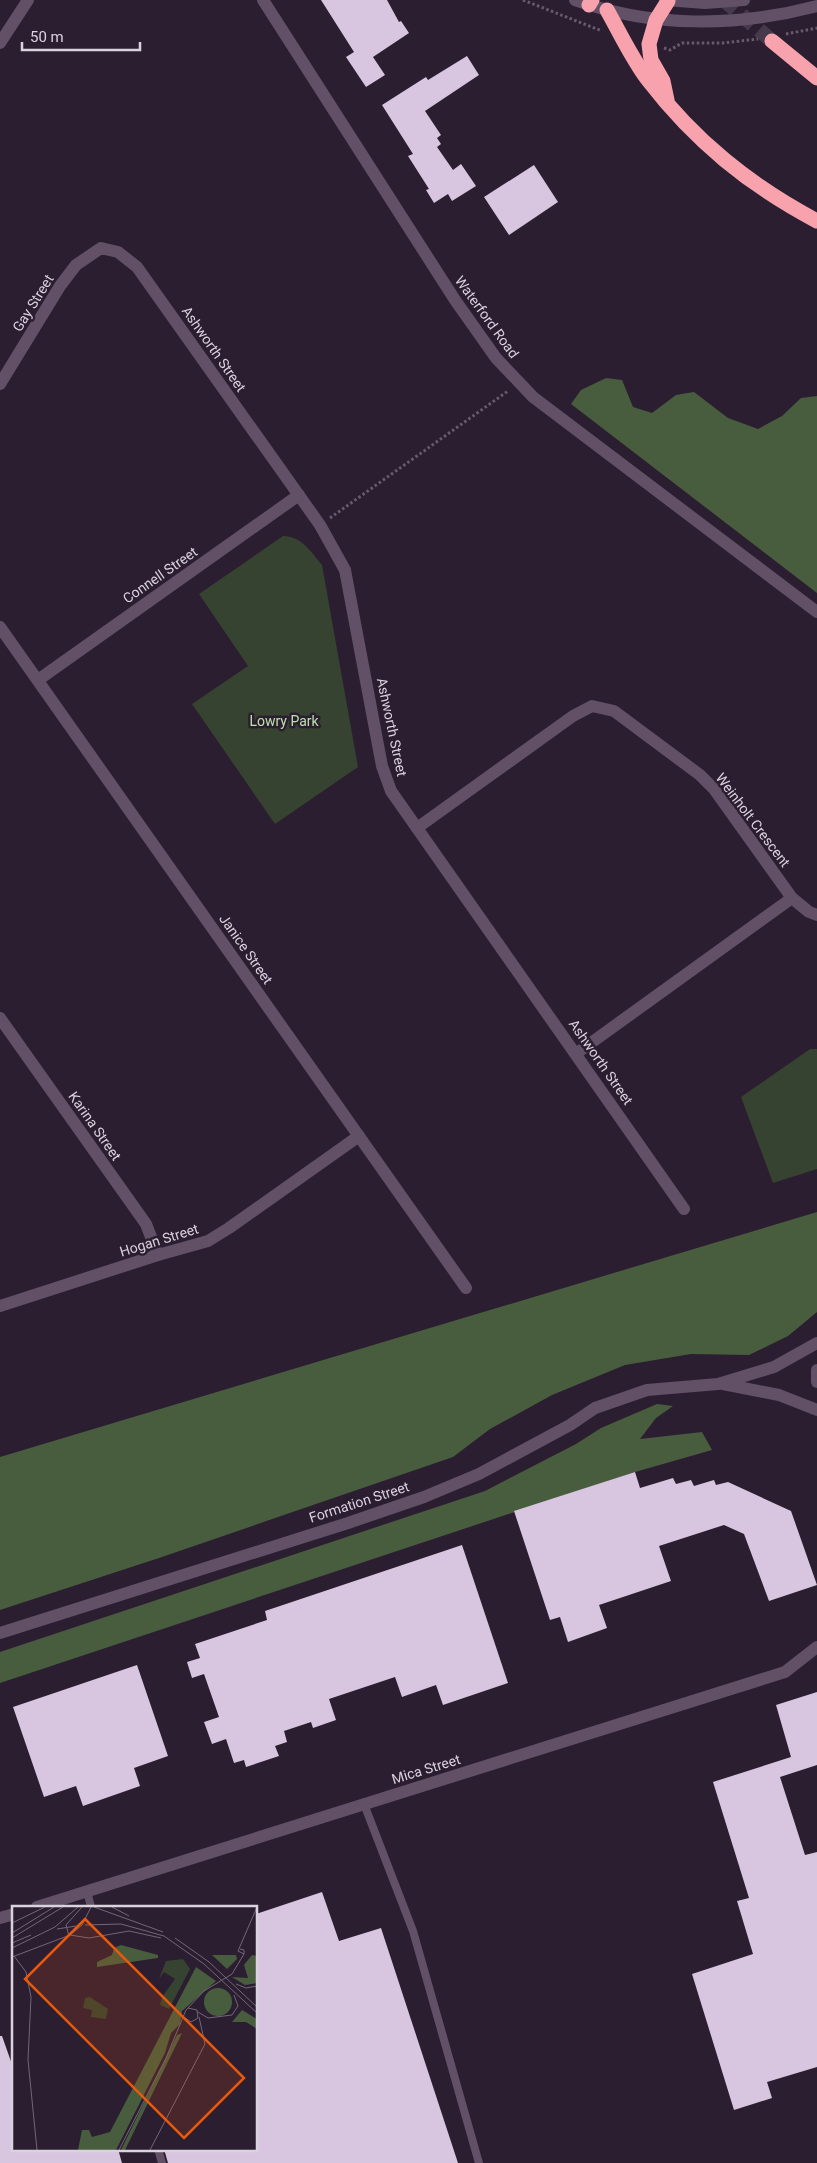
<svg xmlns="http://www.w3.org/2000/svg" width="817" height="2163" font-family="Roboto,sans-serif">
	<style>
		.green { fill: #364330 }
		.forest { fill: #485d3e }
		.building { fill: #d8c5df }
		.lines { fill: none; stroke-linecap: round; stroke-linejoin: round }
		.highway-tunnel { stroke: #46394b; stroke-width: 15; stroke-dasharray: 15 8; stroke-linecap: butt }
		.path { stroke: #675b6c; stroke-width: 3; stroke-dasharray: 2.5 2.5; stroke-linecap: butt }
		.lane { stroke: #615066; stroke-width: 8 }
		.street { stroke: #615066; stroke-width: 12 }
		.secondary { stroke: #615066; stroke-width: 12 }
		.highway { stroke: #f7a2ac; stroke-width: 15 }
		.labels { text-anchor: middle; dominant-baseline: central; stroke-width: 5; stroke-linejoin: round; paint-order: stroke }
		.street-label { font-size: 14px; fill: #dbd2df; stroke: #2c1e31 }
		.park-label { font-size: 14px; fill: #bbe2a9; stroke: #2c1e31 }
		.inset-road { fill: none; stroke: #726677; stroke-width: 1 }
		.view { fill: #e8590c; fill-opacity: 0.15; stroke: #e8590c; stroke-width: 2.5 }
		.inset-edge { fill: none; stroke: #dbd2df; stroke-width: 2.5 }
	</style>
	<rect width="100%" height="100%" fill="#2c1e31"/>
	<!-- green -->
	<g class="green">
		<path d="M 283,536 C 303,537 310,551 322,565 L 358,767 L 275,824 L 192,704 L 248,666 L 199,594 Z"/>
		<path d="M 810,1049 L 817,1049 L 817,1169 L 773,1183 L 741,1097 Z"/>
	</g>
	<!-- forest -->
	<g class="forest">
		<path d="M 606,378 L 622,380 L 633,407 L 652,413 L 676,395 L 694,392 L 728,418 L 758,429 L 782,416 L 801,398 L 817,396 L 817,593 L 571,404 L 581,390 Z"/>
		<path d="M 817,1212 L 817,1312 L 788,1336 L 749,1355 L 691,1354 L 625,1365 L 552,1395 L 490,1429 L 453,1457 L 159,1558 L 0,1610 L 0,1457 Z"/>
		<path d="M 657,1404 L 673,1406 L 656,1418 L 640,1439 L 702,1432 L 712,1450 L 635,1472 L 0,1683 L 0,1652 L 485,1491 L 576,1444 L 601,1428 Z"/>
	</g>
	<!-- building -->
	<g class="building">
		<path d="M 321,0 L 387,0 L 399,22 L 401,21 L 409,33 L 373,57 L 385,75 L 366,87 L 346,57 L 354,52 Z"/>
		<path d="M 467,56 L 479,75 L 425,111 L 441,135 L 437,138 L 441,144 L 437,147 L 453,170 L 461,164 L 476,186 L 452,201 L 448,194 L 434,203 L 426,190 L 429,189 L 408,156 L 413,154 L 382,105 L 426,77 L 428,80 Z"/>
		<path d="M 534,165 L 558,202 L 509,235 L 484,197 Z"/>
		<path d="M 635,1472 L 640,1488 L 673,1478 L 676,1484 L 691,1480 L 694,1486 L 714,1480 L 716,1485 L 728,1482 L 791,1511 L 817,1585 L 769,1601 L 744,1534 L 724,1525 L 659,1546 L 671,1581 L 599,1605 L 607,1628 L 568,1642 L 560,1617 L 550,1620 L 514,1511 Z"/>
		<path d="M 462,1545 L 508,1683 L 443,1705 L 436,1685 L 402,1697 L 395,1677 L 329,1699 L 336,1720 L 313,1728 L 311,1722 L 284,1731 L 287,1742 L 275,1746 L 279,1756 L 246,1767 L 244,1760 L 234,1763 L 226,1739 L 212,1744 L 204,1722 L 219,1717 L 204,1674 L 192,1678 L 187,1662 L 200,1658 L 195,1644 L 267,1620 L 265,1611 Z"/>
		<path d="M 137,1665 L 168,1756 L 134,1768 L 140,1786 L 83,1806 L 76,1786 L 44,1797 L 13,1707 Z"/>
		<path d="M 817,1692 L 817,1765 L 780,1777 L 805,1855 L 817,1852 L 817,2067 L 767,2082 L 772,2098 L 734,2110 L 692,1974 L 753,1954 L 737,1901 L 749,1898 L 713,1782 L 791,1757 L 776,1705 Z"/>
		<path d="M 322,1892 L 339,1941 L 381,1928 L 458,2163 L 168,2163 L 164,2149 L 256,2149 L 256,1914 Z"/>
		<path d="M 0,2036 L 2,2036 L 14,2070 L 14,2149 L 118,2149 L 122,2163 L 0,2163 Z"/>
	</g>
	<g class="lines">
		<!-- highway-tunnel -->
		<path class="highway-tunnel" d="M 724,0 L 772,41"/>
		<!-- path -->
		<g class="path">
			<path d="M 523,0 L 602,31"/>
			<path d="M 786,34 L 817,28"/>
			<path d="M 664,48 L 670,50 L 682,43 L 723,43 L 758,39"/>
			<path d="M 330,518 L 508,391"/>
		</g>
		<!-- lane -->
		<g class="lane">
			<path d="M 364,1804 L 413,1931 L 479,2163"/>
			<path d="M 87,1891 L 91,1907"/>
			<path d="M 158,2149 L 162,2163"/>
		</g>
		<!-- street -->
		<g class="street">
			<path d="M 263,0 L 455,300 L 496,358 L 533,397 L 817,612"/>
			<path d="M 0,384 L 60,286 L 76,265 L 101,248 L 118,252 L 137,267 L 320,525 L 345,570 L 382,766 L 391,791 L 684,1209"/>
			<path d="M 0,627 L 466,1288"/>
			<path d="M 38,680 L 299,495"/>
			<path d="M 417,828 L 573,716 L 592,706 L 614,711 L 700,775 L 714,789 L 792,898 L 809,912 L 817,915"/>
			<path d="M 0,1018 L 146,1224 L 158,1255"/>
			<path d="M 577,1053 L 792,898"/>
			<path d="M 0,1306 L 158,1255 L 208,1241 L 229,1228 L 359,1136"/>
		</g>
		<!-- secondary -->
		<g class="secondary">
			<path d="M 575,0 C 653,28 737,27 817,6"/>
			<path d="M 665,0 L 705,3 L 744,0"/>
			<path d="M 0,43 L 28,0"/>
			<path d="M 817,1370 L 817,1382"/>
			<path d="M 723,1384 L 779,1395 L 817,1410"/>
			<path d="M 0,1633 L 348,1523 L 424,1497 L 479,1474 L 570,1425 L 595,1408 L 647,1390 L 718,1384 L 774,1367 L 817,1343"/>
			<path d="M 37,1907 L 785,1672 L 817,1647"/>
			<path d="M 0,1918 L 14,1914"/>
		</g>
		<!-- highway -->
		<g class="highway">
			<path d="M 589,5 L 592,0"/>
			<path d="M 607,10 C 620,33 632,59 648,80 C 695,141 749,185 817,221"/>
			<path d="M 772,41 L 817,78"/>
			<path d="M 667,100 L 663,81 L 651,60 L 649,44 L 656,20 L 668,1"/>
		</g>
	</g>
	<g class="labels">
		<!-- street labels -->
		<g class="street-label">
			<text transform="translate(33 303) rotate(-58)">Gay Street</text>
			<text transform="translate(487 317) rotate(54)">Waterford Road</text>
			<text transform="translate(214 349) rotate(55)">Ashworth Street</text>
			<text transform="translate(160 575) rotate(-35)">Connell Street</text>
			<text transform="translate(392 727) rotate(78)">Ashworth Street</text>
			<text transform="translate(753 820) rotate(53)">Weinholt Crescent</text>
			<text transform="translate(246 949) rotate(55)">Janice Street</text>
			<text transform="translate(601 1062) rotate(55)">Ashworth Street</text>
			<text transform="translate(95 1126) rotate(55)">Karina Street</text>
			<text transform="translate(159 1240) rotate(-17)">Hogan Street</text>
			<text transform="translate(359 1502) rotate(-18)">Formation Street</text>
			<text transform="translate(426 1769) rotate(-17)">Mica Street</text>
		</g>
		<!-- park labels -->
		<g class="park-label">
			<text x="284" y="721">Lowry Park</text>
		</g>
	</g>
	<!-- overview -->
	<g transform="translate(12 1906)">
		<rect width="245" height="245" fill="#2c1e31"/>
		<path d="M 171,53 L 178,63 L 157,103 L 148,99 L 150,91 L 163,73 L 152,66 L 147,73 L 154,55 ZM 78,91 L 96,103 L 94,113 L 79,111 L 80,104 L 71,102 L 73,92 Z" fill="#364330"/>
		<path d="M 109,39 L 146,49 L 146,52 L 85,61 L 85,56 L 100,49 L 102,42 ZM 200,49 L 224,49 L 225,53 L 215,63 ZM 240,49 L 245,50 L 245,77 L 233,79 L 220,71 L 236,72 L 232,59 ZM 184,61 L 204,75 L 170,105 L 168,118 L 159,127 L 153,147 L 104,244 L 66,244 L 70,224 L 77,224 L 80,231 L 98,226 ZM192 96a14 14 0 1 1 28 0a14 14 0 1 1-28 0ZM 230,104 L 245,113 L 245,123 L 234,116 L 220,116 ZM 170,127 L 113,244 L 109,244 L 165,129 Z" fill="#485d3e"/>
		<path class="inset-road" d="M 82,1 L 151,26M 100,1 L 117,10M 0,17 L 33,1M 73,19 L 109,18 L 152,30 L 192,58 L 245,107M 45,23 L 64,20M 0,27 L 42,1M 58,29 L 77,32 L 117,25 L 149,32M 57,30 L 54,19 L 70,1M 0,32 L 51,1M 163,32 L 197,56 L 245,101M 0,37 L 19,29M 0,42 L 43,21 L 66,1M 228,43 L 232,44 L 232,48 L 226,45 L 245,1M 2,50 L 14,66 L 19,91 L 16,154 L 25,244M 0,51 L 58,29 L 70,19 L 79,1M 224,78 L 234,82 L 245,80M 186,106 L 196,112 L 220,109 L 226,100 L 222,89M 172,111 L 179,116 L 186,112 L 185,104 L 176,102M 107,244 L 154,152 L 174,104 L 192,85 L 220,68 L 232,48M 138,244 L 193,138 L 187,111"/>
		<path class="view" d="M 73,13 L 232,172 L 172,232 L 13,73 Z"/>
		<rect width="245" height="245" class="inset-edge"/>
	</g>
	<!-- scale -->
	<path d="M22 42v8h118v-8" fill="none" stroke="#dbd2df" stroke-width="2.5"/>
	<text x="30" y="42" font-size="15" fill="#dbd2df" stroke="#2c1e31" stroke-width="4" paint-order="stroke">50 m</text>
</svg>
